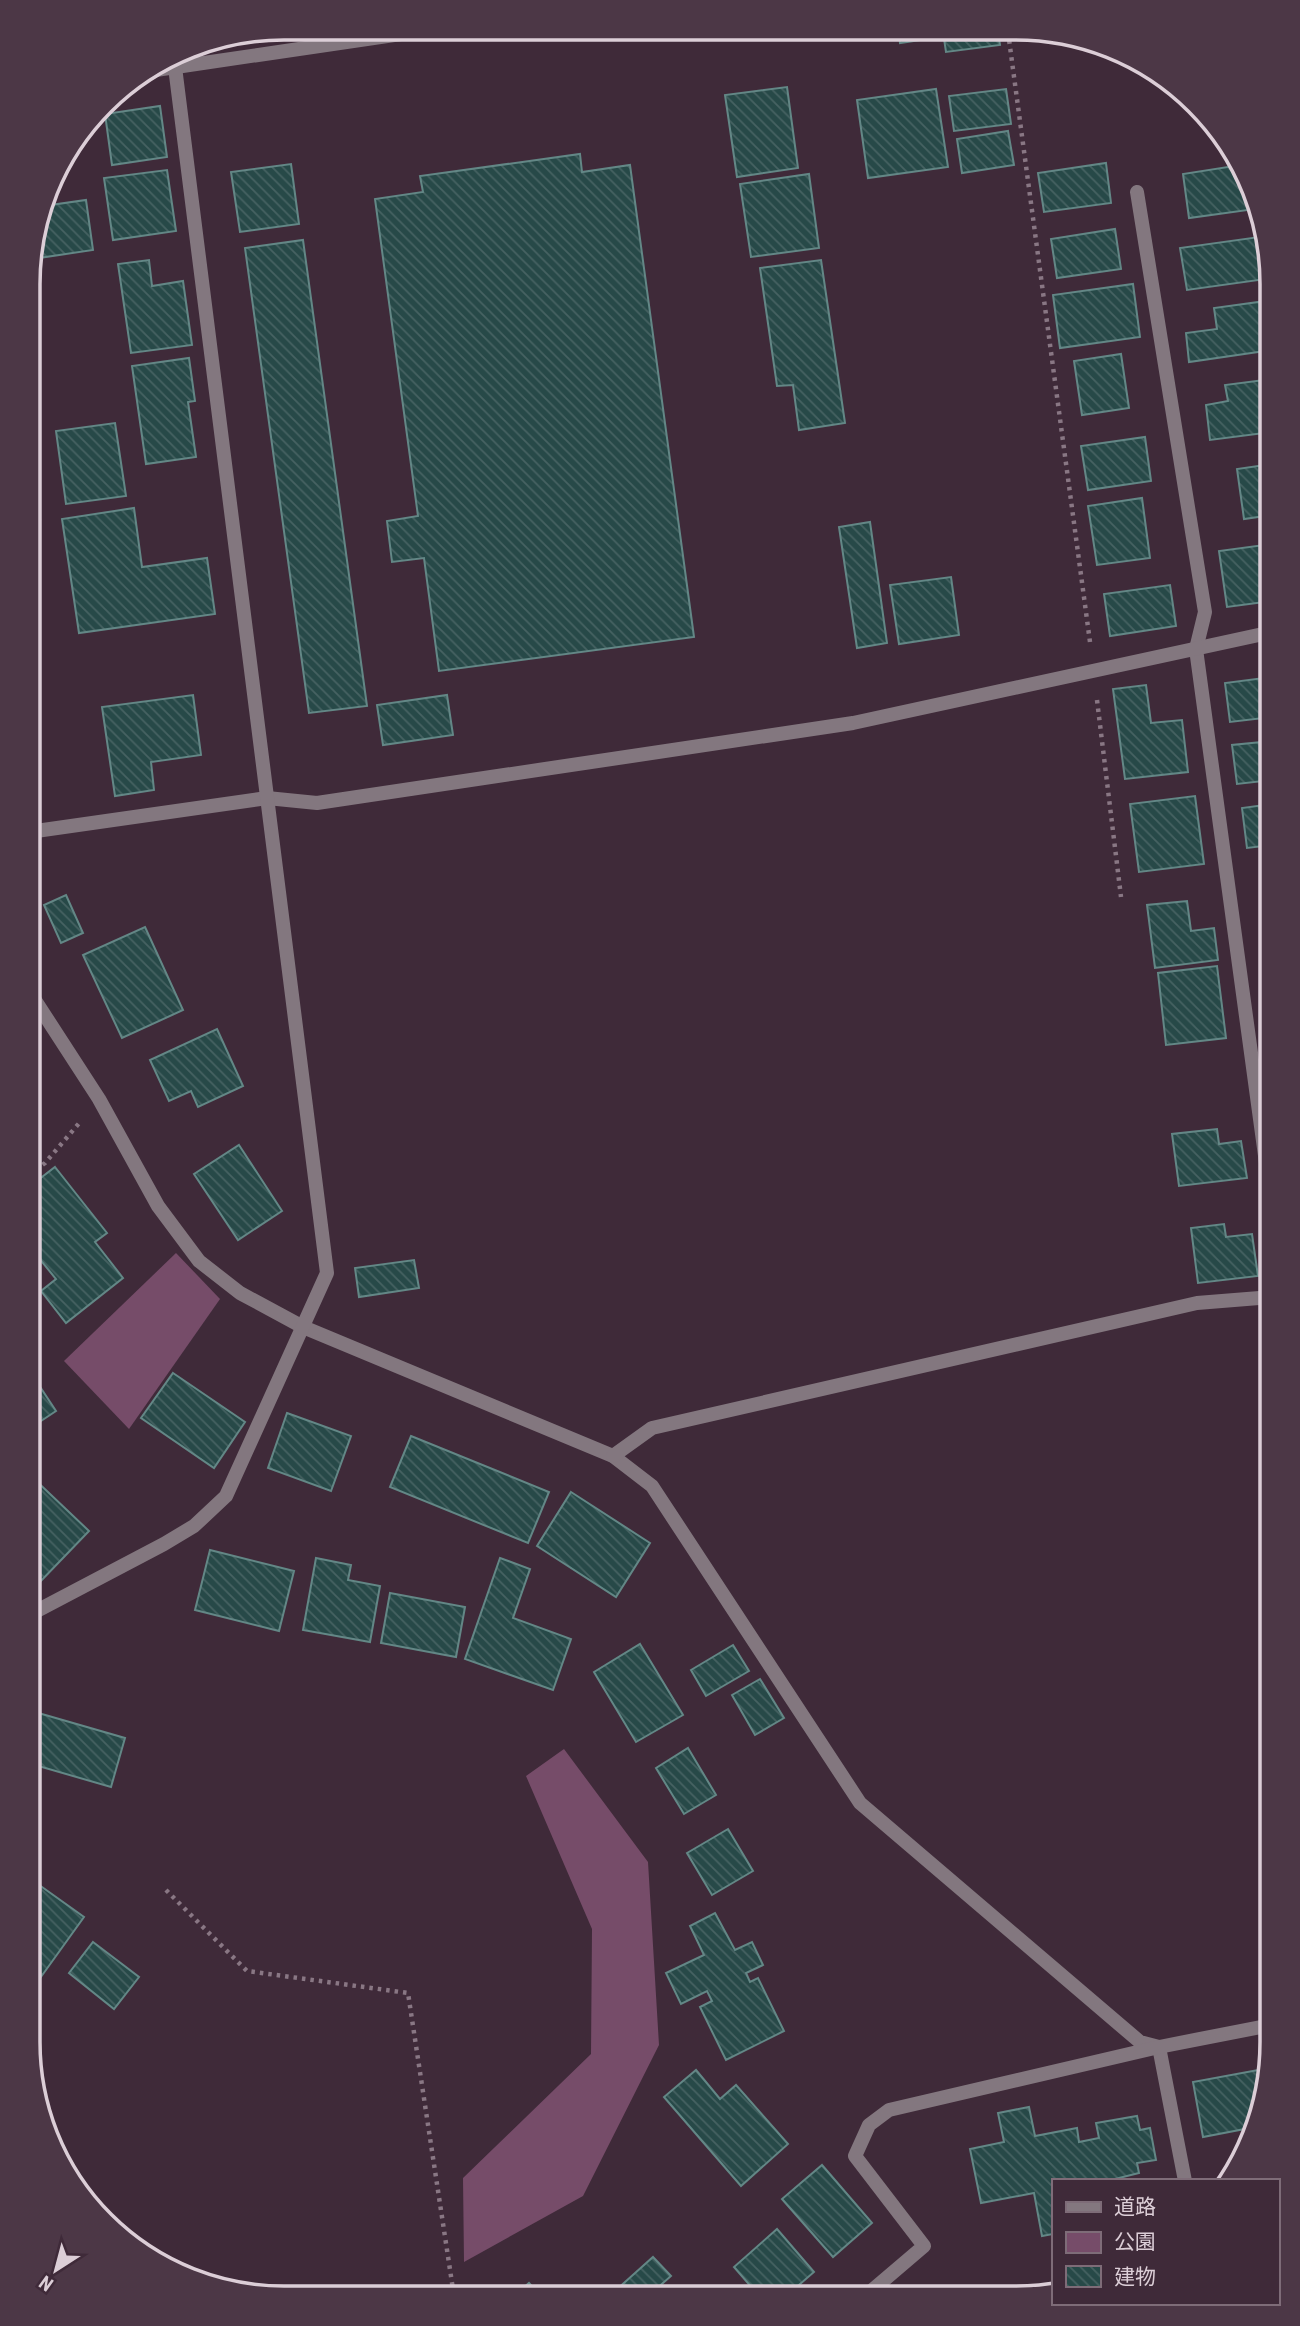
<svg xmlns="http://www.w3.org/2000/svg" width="1300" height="2326" font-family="'Roboto Condensed','Noto Sans JP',sans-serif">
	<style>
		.green { fill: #764c69 }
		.building { fill: url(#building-back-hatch); stroke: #638786; stroke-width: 2 }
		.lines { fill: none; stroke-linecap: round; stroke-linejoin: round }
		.path { stroke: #897784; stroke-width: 4.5; stroke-dasharray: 3.5 5; stroke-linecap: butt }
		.minor { stroke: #83777f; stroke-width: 14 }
		.rim { fill: none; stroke: #dcced7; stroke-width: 3.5 }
	</style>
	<defs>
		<pattern id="building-back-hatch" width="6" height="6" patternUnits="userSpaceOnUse" patternTransform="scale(1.75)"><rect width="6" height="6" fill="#274948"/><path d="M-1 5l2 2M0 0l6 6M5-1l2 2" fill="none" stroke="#466262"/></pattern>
	</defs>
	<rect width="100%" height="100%" fill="#3f2a39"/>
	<!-- green -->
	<g class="green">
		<path d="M 176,1253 L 220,1299 L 129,1429 L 64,1361 Z"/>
		<path d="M 564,1749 L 648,1862 L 659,2045 L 583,2196 L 464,2262 L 463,2178 L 591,2054 L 592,1929 L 526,1776 Z"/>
	</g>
	<!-- building -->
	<g class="building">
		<path d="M 899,32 L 933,32 L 934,38 L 900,43 Z"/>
		<path d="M 943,32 L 998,32 L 1000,45 L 946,52 Z"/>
		<path d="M 787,87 L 798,168 L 737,177 L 725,95 Z"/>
		<path d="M 936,89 L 948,167 L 868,178 L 857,100 Z"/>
		<path d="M 1006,89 L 1011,124 L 954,131 L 949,96 Z"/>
		<path d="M 160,106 L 167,157 L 112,165 L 105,114 Z"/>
		<path d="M 1008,131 L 1014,165 L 962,173 L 957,139 Z"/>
		<path d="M 580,154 L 582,172 L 630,165 L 694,637 L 439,671 L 424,558 L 392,562 L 387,521 L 418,516 L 375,199 L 423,192 L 420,176 Z"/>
		<path d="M 1106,163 L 1111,203 L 1044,212 L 1038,173 Z"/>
		<path d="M 291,164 L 299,224 L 240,232 L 231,172 Z"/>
		<path d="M 1234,166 L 1244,180 L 1248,210 L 1189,218 L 1183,174 Z"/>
		<path d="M 167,170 L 176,231 L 113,240 L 104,178 Z"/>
		<path d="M 809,174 L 819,248 L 751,257 L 740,184 Z"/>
		<path d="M 86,200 L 93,250 L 32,259 L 31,250 L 44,206 Z"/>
		<path d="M 1115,229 L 1121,269 L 1057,278 L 1051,239 Z"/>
		<path d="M 1259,237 L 1266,279 L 1187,290 L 1180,248 Z"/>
		<path d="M 303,240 L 367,706 L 309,713 L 245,248 Z"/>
		<path d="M 149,260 L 152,286 L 183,281 L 192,345 L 131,353 L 118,264 Z"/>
		<path d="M 821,260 L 845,423 L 799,430 L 793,385 L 777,386 L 760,268 Z"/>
		<path d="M 1133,284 L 1140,337 L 1060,348 L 1053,295 Z"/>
		<path d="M 1266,301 L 1272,350 L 1189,362 L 1186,333 L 1217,329 L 1214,308 Z"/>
		<path d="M 1121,354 L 1129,408 L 1082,415 L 1074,361 Z"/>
		<path d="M 189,358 L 195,401 L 188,402 L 196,457 L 146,464 L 132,366 Z"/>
		<path d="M 1272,379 L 1272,432 L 1210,440 L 1206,405 L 1228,401 L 1225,385 Z"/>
		<path d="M 115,423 L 126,496 L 66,504 L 56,431 Z"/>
		<path d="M 1145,437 L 1151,481 L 1088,490 L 1081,446 Z"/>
		<path d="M 1272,464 L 1272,515 L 1244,519 L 1237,469 Z"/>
		<path d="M 1142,498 L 1150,558 L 1097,565 L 1088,506 Z"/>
		<path d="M 134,508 L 142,567 L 207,558 L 215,614 L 79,633 L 62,519 Z"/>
		<path d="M 870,522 L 887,643 L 857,648 L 839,527 Z"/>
		<path d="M 1272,544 L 1272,601 L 1227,607 L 1219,551 Z"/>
		<path d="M 951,577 L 959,635 L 899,644 L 890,585 Z"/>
		<path d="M 1170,585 L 1176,626 L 1110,636 L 1104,594 Z"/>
		<path d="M 1272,677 L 1272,717 L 1230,722 L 1225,683 Z"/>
		<path d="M 1146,685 L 1151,723 L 1182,720 L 1188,772 L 1125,779 L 1113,689 Z"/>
		<path d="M 193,695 L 201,755 L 151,762 L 154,790 L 115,796 L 102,707 Z"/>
		<path d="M 447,695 L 453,735 L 383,745 L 377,705 Z"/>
		<path d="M 1272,741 L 1272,780 L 1237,784 L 1232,745 Z"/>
		<path d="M 1195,796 L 1204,864 L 1139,872 L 1130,804 Z"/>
		<path d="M 1272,804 L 1272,845 L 1247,848 L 1242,808 Z"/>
		<path d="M 66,895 L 83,933 L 61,943 L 44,905 Z"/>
		<path d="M 1187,901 L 1191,931 L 1214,928 L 1218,960 L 1155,968 L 1147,905 Z"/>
		<path d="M 145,927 L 183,1010 L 122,1038 L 83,955 Z"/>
		<path d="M 1272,933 L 1272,1007 L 1263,934 Z"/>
		<path d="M 1217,966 L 1226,1038 L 1166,1045 L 1158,973 Z"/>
		<path d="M 217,1029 L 243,1086 L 198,1107 L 191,1091 L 169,1101 L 150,1060 Z"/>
		<path d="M 1217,1129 L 1219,1144 L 1241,1141 L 1247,1178 L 1179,1186 L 1172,1134 Z"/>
		<path d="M 239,1145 L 282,1211 L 238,1240 L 194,1174 Z"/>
		<path d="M 29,1149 L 37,1160 L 29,1166 Z"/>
		<path d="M 55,1167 L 107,1233 L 95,1242 L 123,1278 L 66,1323 L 41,1291 L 56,1279 L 29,1246 L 29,1187 Z"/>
		<path d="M 1224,1224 L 1226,1237 L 1252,1234 L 1258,1276 L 1198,1283 L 1191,1228 Z"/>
		<path d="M 414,1260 L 419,1288 L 359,1297 L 355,1268 Z"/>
		<path d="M 29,1370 L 56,1411 L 29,1429 Z"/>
		<path d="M 173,1373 L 245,1422 L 214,1468 L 141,1418 Z"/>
		<path d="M 287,1413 L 351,1436 L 331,1491 L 268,1468 Z"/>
		<path d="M 411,1436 L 549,1492 L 528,1543 L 390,1487 Z"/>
		<path d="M 29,1474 L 89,1531 L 37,1585 L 29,1576 Z"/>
		<path d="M 571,1492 L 650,1543 L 616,1597 L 537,1546 Z"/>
		<path d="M 210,1550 L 294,1571 L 279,1631 L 195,1610 Z"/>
		<path d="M 316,1558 L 351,1565 L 348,1580 L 380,1586 L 370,1642 L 303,1630 Z"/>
		<path d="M 500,1558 L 530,1569 L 513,1618 L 571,1639 L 553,1690 L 465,1659 Z"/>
		<path d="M 390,1593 L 465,1607 L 456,1657 L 381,1643 Z"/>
		<path d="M 640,1644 L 683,1715 L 636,1742 L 594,1672 Z"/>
		<path d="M 733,1645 L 749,1671 L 706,1696 L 691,1670 Z"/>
		<path d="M 760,1679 L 784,1718 L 755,1735 L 732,1695 Z"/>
		<path d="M 28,1710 L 125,1738 L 111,1787 L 28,1763 Z"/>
		<path d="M 688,1748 L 716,1795 L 684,1814 L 656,1768 Z"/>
		<path d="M 728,1829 L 753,1871 L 712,1895 L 687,1853 Z"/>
		<path d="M 28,1877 L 84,1917 L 28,1995 Z"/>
		<path d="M 715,1913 L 735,1950 L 752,1942 L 763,1965 L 746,1973 L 750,1982 L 758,1978 L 784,2031 L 726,2060 L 700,2007 L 712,2001 L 707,1991 L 681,2004 L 666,1973 L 704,1955 L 690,1926 Z"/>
		<path d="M 93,1942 L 139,1977 L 114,2009 L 69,1973 Z"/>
		<path d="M 1269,2068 L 1252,2141 L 1250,2128 L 1203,2137 L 1193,2082 Z"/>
		<path d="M 696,2070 L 720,2099 L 736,2085 L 788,2144 L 741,2186 L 664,2097 Z"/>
		<path d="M 1029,2107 L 1035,2136 L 1077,2128 L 1079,2142 L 1099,2138 L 1096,2123 L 1137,2116 L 1140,2130 L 1150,2128 L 1156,2160 L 1137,2163 L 1139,2173 L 1107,2181 L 1053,2181 L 1053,2234 L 1042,2236 L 1034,2193 L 981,2203 L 970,2149 L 1004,2142 L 998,2113 Z"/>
		<path d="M 822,2165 L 872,2223 L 833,2257 L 782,2199 Z"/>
		<path d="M 777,2229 L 814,2272 L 785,2297 L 760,2297 L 734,2267 Z"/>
		<path d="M 653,2257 L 671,2276 L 647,2297 L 620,2297 L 615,2291 Z"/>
		<path d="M 529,2283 L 542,2297 L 513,2297 Z"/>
	</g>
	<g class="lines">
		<!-- path -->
		<g class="path">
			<path d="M 1008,32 L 1090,642"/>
			<path d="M 30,519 L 41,518"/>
			<path d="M 1097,700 L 1121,897"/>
			<path d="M 29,1175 L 45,1163 L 81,1121"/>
			<path d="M 166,1890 L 247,1971 L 408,1993 L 454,2296"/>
		</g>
		<!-- minor -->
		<g class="minor">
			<path d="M 149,71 L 435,29"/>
			<path d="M 1137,192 L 1205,612 L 1196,649 L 1272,1207"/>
			<path d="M 29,832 L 267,798 L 317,803 L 853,723 L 1272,632"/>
			<path d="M 29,991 L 99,1099 L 158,1206 L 199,1261 L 240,1293 L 303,1327 L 613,1456 L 652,1486 L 860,1803 L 1140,2042 L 1159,2047"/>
			<path d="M 613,1456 L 652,1428 L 1197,1303 L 1272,1297"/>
			<path d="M 29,1615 L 164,1544 L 194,1526 L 226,1496 L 327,1273 L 175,67"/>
			<path d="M 1159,2047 L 1185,2181"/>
			<path d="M 863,2298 L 924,2246 L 855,2156 L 869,2125 L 889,2110 L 1159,2047 L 1271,2025"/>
		</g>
	</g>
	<!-- crop -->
	<path d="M0 0H1300V2326H0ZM284 40H1016A244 244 0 0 1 1260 284V2042A244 244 0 0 1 1016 2286H284A244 244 0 0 1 40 2042V284A244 244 0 0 1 284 40Z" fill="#4c3746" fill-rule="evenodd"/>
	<path class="rim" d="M284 40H1016A244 244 0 0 1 1260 284V2042A244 244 0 0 1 1016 2286H284A244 244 0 0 1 40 2042V284A244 244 0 0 1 284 40Z"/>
	<!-- legend -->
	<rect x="1052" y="2179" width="228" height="126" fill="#3f2a39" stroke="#7e6c78" stroke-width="2"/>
	<rect x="1066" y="2202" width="35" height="10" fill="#83777f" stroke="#7e6c78" stroke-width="2"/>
	<text x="1114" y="2214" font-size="21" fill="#dcced7">道路</text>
	<rect x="1066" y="2232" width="35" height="21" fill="#764c69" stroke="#7e6c78" stroke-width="2"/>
	<text x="1114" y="2249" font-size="21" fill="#dcced7">公園</text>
	<rect x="1066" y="2266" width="35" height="21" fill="url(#building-back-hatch)" stroke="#7e6c78" stroke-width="2"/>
	<text x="1114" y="2284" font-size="21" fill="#dcced7">建物</text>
	<!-- north arrow -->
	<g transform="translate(56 2270) rotate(216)" stroke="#3f2a39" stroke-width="5" paint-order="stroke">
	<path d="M0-5L12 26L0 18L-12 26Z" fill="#dcced7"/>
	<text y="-10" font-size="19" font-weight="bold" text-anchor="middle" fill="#dcced7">N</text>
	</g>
</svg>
